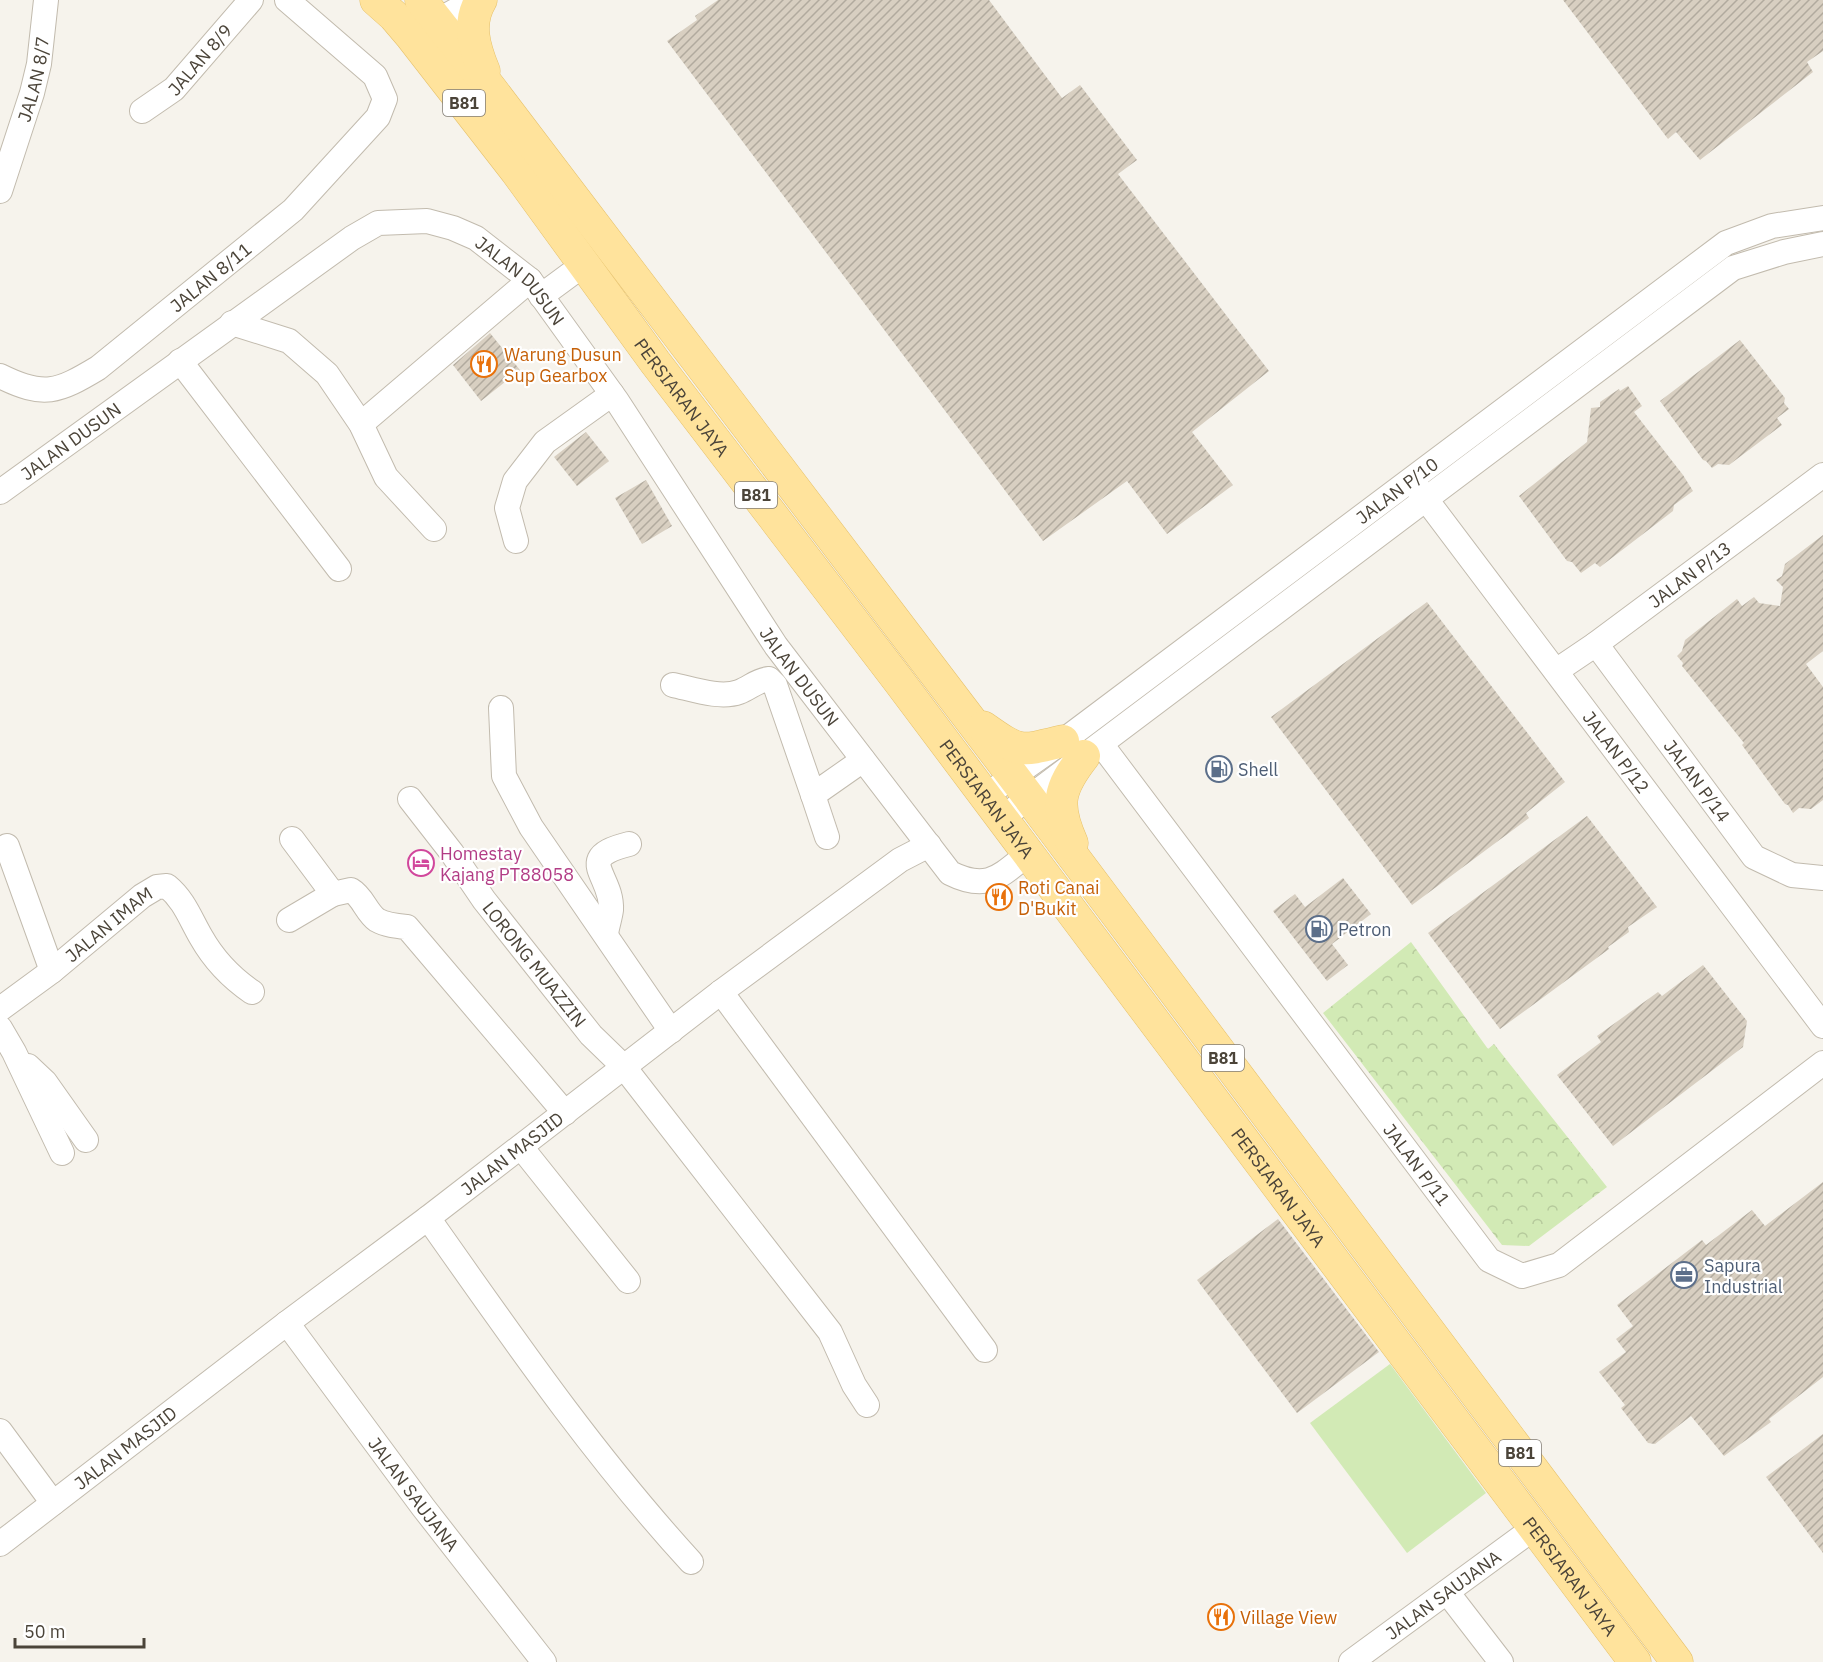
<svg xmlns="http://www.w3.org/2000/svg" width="1823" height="1662" font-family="'IBM Plex Sans',sans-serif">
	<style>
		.forest { fill: url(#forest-crowns) }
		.pitch { fill: #d2eab5 }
		.building { fill: url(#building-hatch) }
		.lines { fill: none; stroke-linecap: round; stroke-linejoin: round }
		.minor-casing { stroke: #c2bbae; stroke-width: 26 }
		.major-casing { stroke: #e6c16a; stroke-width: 33 }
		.minor { stroke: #fff; stroke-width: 24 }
		.major { stroke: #ffe39c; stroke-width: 32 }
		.labels { text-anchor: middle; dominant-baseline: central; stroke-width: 4.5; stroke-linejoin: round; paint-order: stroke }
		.shield { fill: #fff; stroke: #817c74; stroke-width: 1.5 }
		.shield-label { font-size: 16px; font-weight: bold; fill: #4b4439 }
		.street-label { font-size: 18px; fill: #4b4439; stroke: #fff }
		.food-label { font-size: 18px; fill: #c56008; stroke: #fff; text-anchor: start }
		.service-label { font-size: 18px; fill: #4e5e75; stroke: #fff; text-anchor: start }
		.hotel-label { font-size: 18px; fill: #b23c85; stroke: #fff; text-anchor: start }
	</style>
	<defs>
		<pattern id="forest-crowns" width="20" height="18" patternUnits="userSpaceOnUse" patternTransform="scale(1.5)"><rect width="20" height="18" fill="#d2eab5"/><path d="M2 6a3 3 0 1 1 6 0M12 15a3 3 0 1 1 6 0" fill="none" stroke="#b6ca9c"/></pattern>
		<pattern id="building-hatch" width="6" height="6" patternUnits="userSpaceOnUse" patternTransform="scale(1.5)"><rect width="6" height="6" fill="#d8cfc1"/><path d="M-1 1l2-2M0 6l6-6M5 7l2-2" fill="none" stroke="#b1aa9e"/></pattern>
	</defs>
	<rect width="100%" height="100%" fill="#f6f3ec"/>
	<!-- forest -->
	<path class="forest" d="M 1411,942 L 1488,1049 L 1494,1044 L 1607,1187 L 1529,1246 L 1502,1245 L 1323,1013 Z"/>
	<!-- pitch -->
	<path class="pitch" d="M 1390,1364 L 1486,1493 L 1407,1553 L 1310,1423 Z"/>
	<!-- building -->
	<g class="building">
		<path d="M 718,0 L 989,0 L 1062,98 L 1080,85 L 1137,160 L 1118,174 L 1269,371 L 1192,432 L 1233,485 L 1167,534 L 1127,481 L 1043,541 L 667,41 L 697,20 L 695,16 Z"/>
		<path d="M 1563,0 L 1823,0 L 1823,51 L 1807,62 L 1813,72 L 1700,160 L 1676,132 L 1668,139 Z"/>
		<path d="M 490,333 L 520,370 L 481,401 L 453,365 Z"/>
		<path d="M 1740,340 L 1785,398 L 1784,403 L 1789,409 L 1777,418 L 1782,425 L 1729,465 L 1718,464 L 1712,468 L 1706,461 L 1703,460 L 1660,401 Z"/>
		<path d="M 1628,386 L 1642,406 L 1634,412 L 1683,475 L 1693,491 L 1674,505 L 1673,511 L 1600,567 L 1595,563 L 1581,573 L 1572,562 L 1567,561 L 1519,496 L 1587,442 L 1591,408 L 1600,407 L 1600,402 L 1619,389 L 1620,391 Z"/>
		<path d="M 586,432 L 609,461 L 577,486 L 554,457 Z"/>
		<path d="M 646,480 L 672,526 L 642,544 L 615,498 Z"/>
		<path d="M 1823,535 L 1823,651 L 1806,664 L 1823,687 L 1823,800 L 1811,809 L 1799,808 L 1793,813 L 1788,805 L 1785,804 L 1742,745 L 1744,743 L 1682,666 L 1683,663 L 1677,656 L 1682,651 L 1685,640 L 1737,599 L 1742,606 L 1754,597 L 1759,603 L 1780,606 L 1783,587 L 1776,580 L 1782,576 L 1785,564 Z"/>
		<path d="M 1427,602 L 1565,782 L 1526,813 L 1529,818 L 1412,905 L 1271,717 Z"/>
		<path d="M 1587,816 L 1657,907 L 1628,927 L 1629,932 L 1608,947 L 1609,949 L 1500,1029 L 1428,933 Z"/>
		<path d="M 1343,878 L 1371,914 L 1332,944 L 1348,965 L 1327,981 L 1273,911 L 1295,894 L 1305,907 Z"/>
		<path d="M 1703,965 L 1747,1021 L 1743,1047 L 1613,1146 L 1557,1075 L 1601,1042 L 1597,1036 L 1658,992 L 1662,996 Z"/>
		<path d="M 1823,1182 L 1823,1377 L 1769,1419 L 1771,1422 L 1724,1456 L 1691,1416 L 1655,1444 L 1648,1443 L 1621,1408 L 1625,1405 L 1599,1372 L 1626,1352 L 1616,1339 L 1633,1326 L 1617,1305 L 1702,1240 L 1706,1245 L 1752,1210 L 1765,1226 Z"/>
		<path d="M 1278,1219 L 1379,1352 L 1297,1413 L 1197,1280 Z"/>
		<path d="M 1823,1434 L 1823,1553 L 1766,1477 Z"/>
	</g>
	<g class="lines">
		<defs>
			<g id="minor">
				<path d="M 424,28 L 475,0"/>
				<path id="s1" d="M 142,111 L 174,89 L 251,0"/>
				<path id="s2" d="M 0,191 L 32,93 L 39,64 L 46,0"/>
				<path d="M 541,296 L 583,265"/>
				<path d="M 232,323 L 289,341 L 327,374 L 361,424 L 386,477 L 434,529"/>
				<path d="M 180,361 L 339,569"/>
				<path id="s3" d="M 0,376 C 44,398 58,392 98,368 L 293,210 L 378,117 L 385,99 L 375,76 L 287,0"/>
				<path d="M 361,424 L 530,280"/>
				<path id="s4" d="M 1416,486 L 1823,1026"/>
				<path id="s5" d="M 0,492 L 352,238 L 378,223 L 427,221 L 453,228 L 476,238 L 530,280 L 617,401 L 776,646 L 950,873 C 988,892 1000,876 1029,853"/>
				<path d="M 516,541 L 507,508 L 515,481 L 545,442 L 612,394"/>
				<path id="s6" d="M 1596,644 L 1754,857 L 1792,875 L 1823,878"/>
				<path id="s7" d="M 1556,671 L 1596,644 L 1823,475"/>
				<path d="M 673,685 C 692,689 720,699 739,692 C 750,688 757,680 769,679 L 775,685 L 813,795 L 863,760"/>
				<path d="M 501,708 L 504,776 L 531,827 L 671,1031"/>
				<path id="s8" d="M 1101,744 L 1489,1260 L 1522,1276 L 1559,1265 L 1823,1063"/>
				<path d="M 813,795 L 827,837"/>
				<path id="s9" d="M 985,796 L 1063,741 L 1726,243 L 1772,226 L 1823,218"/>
				<path id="s10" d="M 410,799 L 452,853 L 484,900 L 591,1035 L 624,1067 L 830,1332 L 854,1385 L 867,1405"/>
				<path d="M 1002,818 L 1733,268 L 1784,252 L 1823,244"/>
				<path d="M 292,839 L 333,894 L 351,890 C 363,897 366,912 377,920 C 386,925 397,926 407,927 L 565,1113"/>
				<path d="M 7,846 L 52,971"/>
				<path d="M 289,920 L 333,894"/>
				<path d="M 606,934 C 607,926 610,918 611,910 C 613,875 572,858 629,844"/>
				<path d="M 721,992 L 985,1350"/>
				<path id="s11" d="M 0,1009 L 52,971 L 142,896 L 157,887 L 167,886 C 184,900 190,918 201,937 C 214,960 230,977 252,992"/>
				<path d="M 0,1028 L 14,1052 L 62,1153"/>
				<path d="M 28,1066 L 45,1082 L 86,1140"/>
				<path d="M 521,1147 L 628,1281"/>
				<path d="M 428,1218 C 512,1337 593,1455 691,1562"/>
				<path id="s12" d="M 287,1323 L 423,1507 L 544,1662"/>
				<path d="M 0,1431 L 53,1503"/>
				<path id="s13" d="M 0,1544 L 287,1323 L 428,1218 L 721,992 L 900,860 L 929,845"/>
				<path d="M 1447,1592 L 1501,1662"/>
				<path id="s14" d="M 1351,1662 L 1534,1528"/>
			</g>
			<g id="major">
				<path id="s15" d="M 376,0 L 394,16 L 411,36 L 516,171 L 655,362 L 898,680 L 1635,1662"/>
				<path d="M 421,0 L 491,89 L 1013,776 L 1677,1662"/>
				<path d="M 481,0 C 467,23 474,47 484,71"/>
				<path d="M 983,727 C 1020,753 1019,752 1063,741"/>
				<path d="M 1072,843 C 1055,805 1058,789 1084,756"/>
			</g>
		</defs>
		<!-- minor casing -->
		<use href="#minor" class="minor-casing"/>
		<!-- major casing -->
		<use href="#major" class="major-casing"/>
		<!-- minor -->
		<use href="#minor" class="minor"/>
		<!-- major -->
		<use href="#major" class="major"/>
	</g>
	<!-- icons -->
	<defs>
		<symbol id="restaurant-ring" viewBox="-11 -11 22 22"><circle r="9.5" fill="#fff" stroke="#e8710a" stroke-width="1.5"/><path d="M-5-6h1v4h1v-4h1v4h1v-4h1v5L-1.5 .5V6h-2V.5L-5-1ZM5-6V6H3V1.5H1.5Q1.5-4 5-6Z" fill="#e8710a"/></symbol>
		<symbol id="fuel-ring" viewBox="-11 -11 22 22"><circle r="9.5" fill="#fff" stroke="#5c6f8a" stroke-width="1.5"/><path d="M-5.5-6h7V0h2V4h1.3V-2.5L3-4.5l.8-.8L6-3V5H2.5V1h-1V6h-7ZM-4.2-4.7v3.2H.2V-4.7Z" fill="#5c6f8a"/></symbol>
		<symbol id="hotel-ring" viewBox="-11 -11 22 22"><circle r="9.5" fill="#fff" stroke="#d1479c" stroke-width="1.5"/><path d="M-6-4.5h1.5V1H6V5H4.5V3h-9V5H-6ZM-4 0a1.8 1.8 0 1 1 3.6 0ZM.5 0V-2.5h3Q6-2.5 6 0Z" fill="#d1479c"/></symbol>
		<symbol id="office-ring" viewBox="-11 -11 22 22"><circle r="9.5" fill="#fff" stroke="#5c6f8a" stroke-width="1.5"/><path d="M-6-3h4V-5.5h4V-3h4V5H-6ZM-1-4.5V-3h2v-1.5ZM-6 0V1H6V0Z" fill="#5c6f8a"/></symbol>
	</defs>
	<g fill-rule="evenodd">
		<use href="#restaurant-ring" x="469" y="349" width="30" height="30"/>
		<use href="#fuel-ring" x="1204" y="754" width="30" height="30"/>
		<use href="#hotel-ring" x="406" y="848" width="30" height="30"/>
		<use href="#restaurant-ring" x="984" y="882" width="30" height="30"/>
		<use href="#fuel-ring" x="1304" y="914" width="30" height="30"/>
		<use href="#office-ring" x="1669" y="1260" width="30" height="30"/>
		<use href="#restaurant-ring" x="1206" y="1602" width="30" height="30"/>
	</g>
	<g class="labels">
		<!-- shield labels -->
		<g class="shield">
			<rect x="443" y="90" width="42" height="26" rx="4.5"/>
			<rect x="735" y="482" width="42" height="26" rx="4.5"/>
			<rect x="1202" y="1045" width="42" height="26" rx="4.5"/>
			<rect x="1499" y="1440" width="42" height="26" rx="4.5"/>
		</g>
		<g class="shield-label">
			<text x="464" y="103">B81</text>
			<text x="756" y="495">B81</text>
			<text x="1223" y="1058">B81</text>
			<text x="1520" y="1453">B81</text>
		</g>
		<!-- street labels -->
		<g class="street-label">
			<text stroke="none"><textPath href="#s1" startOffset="78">JALAN 8/9</textPath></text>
			<text stroke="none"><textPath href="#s2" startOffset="117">JALAN 8/7</textPath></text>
			<text stroke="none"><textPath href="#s3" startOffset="250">JALAN 8/11</textPath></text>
			<text stroke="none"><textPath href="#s5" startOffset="627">JALAN DUSUN</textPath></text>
			<text stroke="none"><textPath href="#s15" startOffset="502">PERSIARAN JAYA</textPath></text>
			<text stroke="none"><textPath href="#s5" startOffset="87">JALAN DUSUN</textPath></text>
			<text stroke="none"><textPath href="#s9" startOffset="513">JALAN P/10</textPath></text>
			<text stroke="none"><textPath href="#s7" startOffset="165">JALAN P/13</textPath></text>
			<text stroke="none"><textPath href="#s5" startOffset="1113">JALAN DUSUN</textPath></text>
			<text stroke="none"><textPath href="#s4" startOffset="333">JALAN P/12</textPath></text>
			<text stroke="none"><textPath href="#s6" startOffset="170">JALAN P/14</textPath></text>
			<text stroke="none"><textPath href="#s15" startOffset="1006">PERSIARAN JAYA</textPath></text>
			<text stroke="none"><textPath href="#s11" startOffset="138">JALAN IMAM</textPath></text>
			<text stroke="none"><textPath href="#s10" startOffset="207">LORONG MUAZZIN</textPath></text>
			<text stroke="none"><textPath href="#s13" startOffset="644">JALAN MASJID</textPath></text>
			<text stroke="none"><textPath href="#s8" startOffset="526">JALAN P/11</textPath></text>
			<text stroke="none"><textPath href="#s15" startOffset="1492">PERSIARAN JAYA</textPath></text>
			<text stroke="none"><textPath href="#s13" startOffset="158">JALAN MASJID</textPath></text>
			<text stroke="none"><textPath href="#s12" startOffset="213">JALAN SAUJANA</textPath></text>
			<text stroke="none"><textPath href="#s15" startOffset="1978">PERSIARAN JAYA</textPath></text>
			<text stroke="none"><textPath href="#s14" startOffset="114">JALAN SAUJANA</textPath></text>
		</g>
		<!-- food labels -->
		<g class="food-label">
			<text x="504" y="354">Warung Dusun<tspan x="504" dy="21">Sup Gearbox</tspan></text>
			<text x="1018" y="887">Roti Canai<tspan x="1018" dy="21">D'Bukit</tspan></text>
			<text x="1240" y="1617">Village View</text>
		</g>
		<!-- service labels -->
		<g class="service-label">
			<text x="1238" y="769">Shell</text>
			<text x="1338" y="929">Petron</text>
			<text x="1704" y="1265">Sapura<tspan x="1704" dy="21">Industrial</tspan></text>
		</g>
		<!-- hotel labels -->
		<g class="hotel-label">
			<text x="440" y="853">Homestay<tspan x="440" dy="21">Kajang PT88058</tspan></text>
		</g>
	</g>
	<!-- scale -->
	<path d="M15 1638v9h129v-9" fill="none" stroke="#4b4439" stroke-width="3"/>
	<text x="24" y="1638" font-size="18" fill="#4b4439" stroke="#ffffff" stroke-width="4.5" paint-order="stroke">50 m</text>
</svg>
